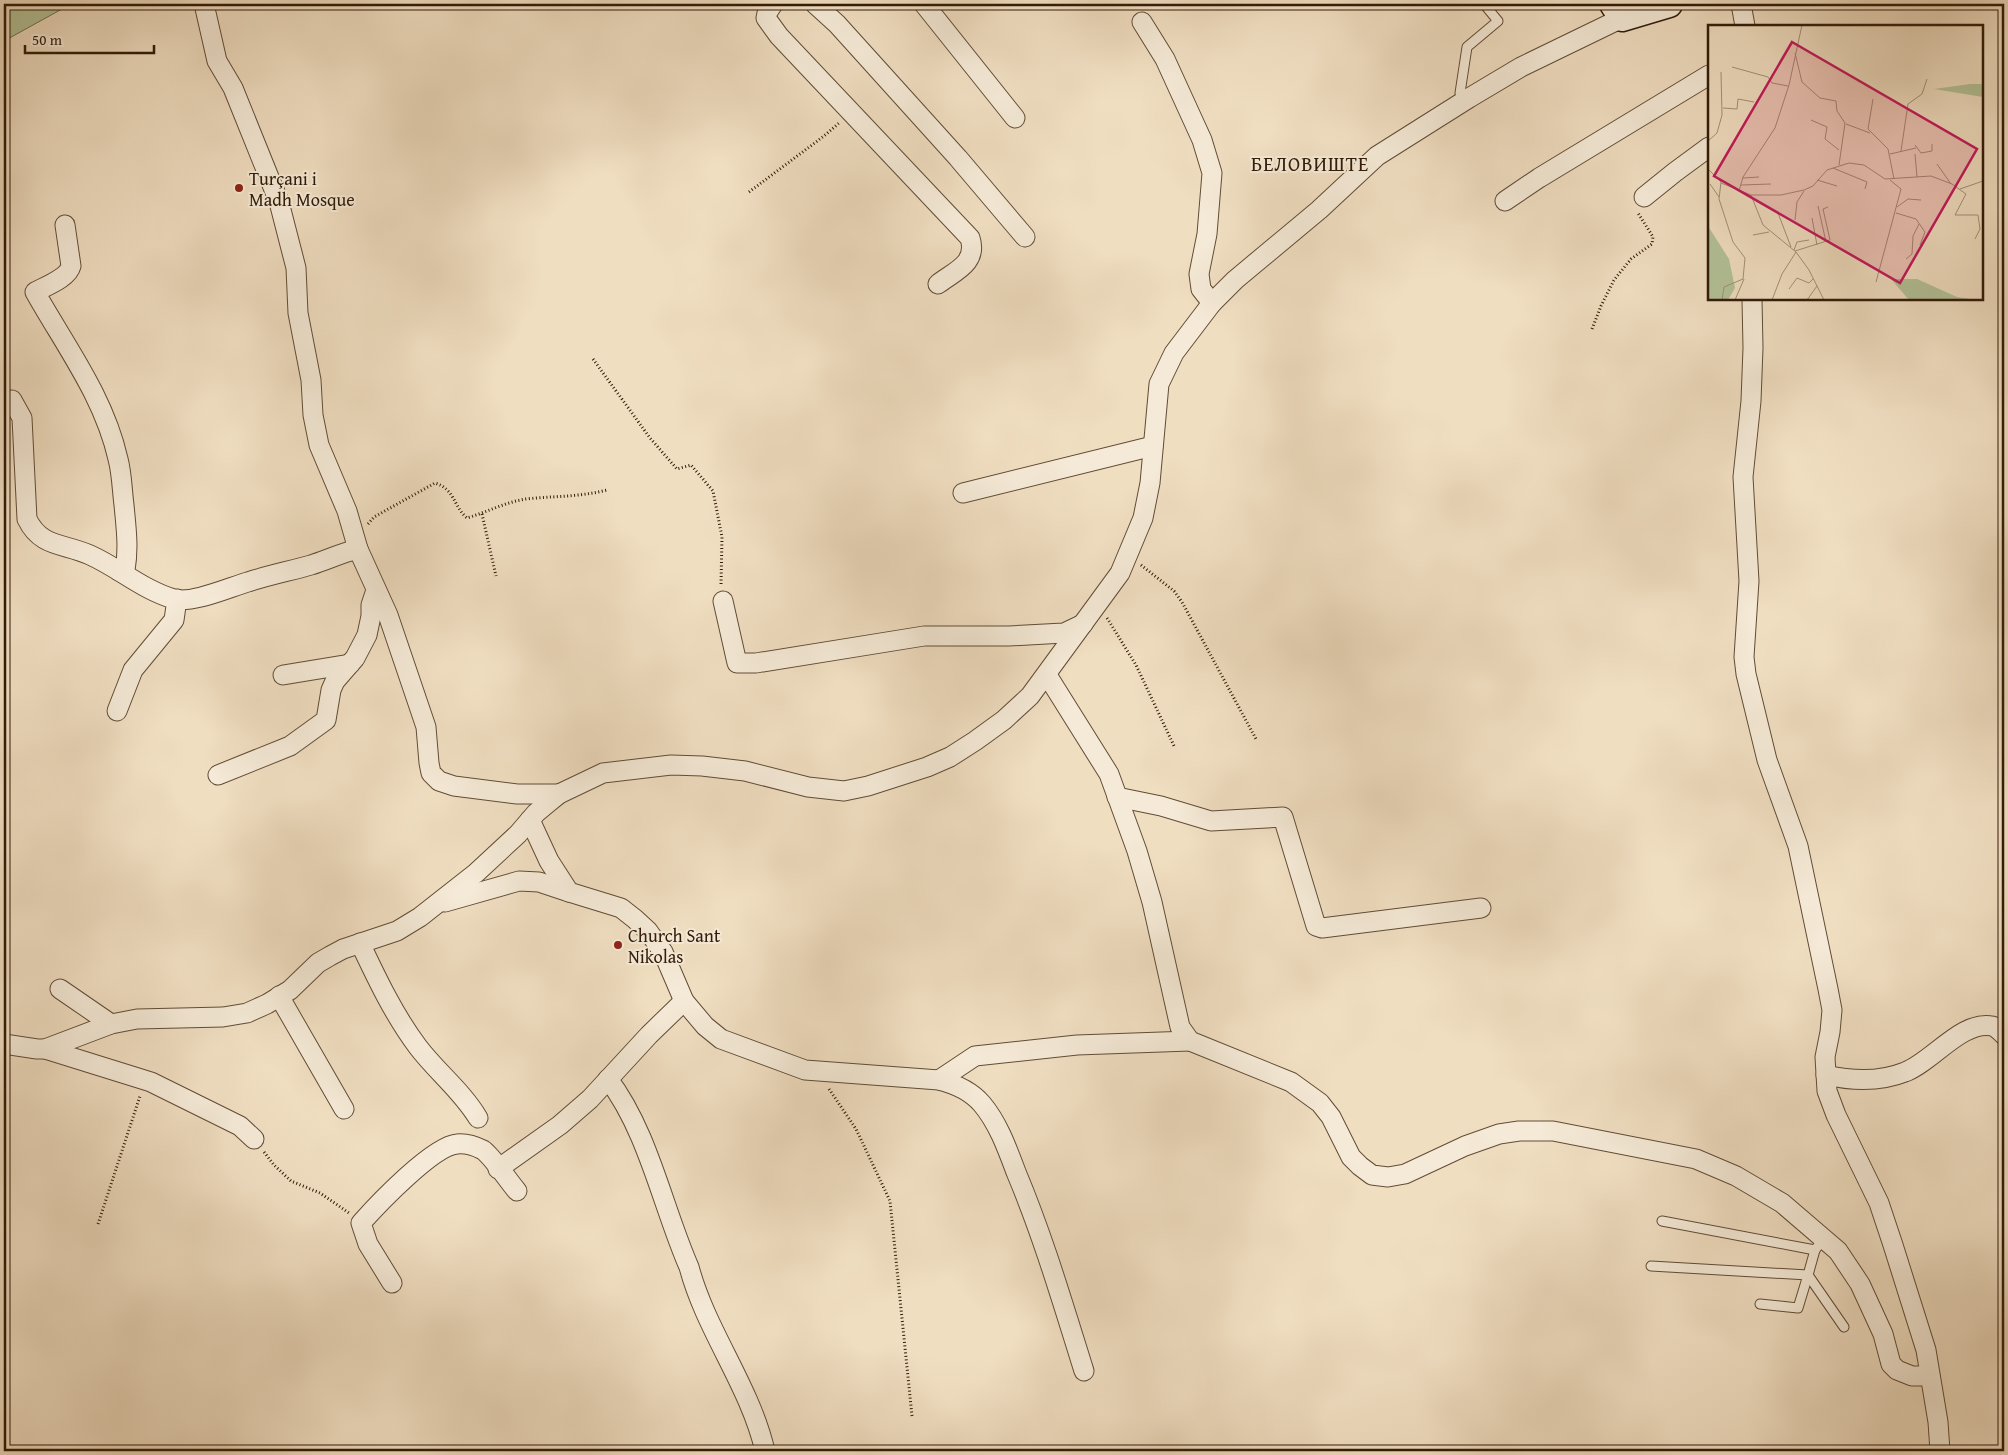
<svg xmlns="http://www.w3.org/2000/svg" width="2008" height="1455" font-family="'Gentium Book Plus',serif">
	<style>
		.green { fill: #b3c298; stroke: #726e50 }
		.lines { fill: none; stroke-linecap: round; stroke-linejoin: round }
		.lane-casing { stroke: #614c36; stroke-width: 11 }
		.street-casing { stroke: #614c36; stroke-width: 21 }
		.secondary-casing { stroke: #311b08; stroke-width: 29 }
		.path { stroke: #311b08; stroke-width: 3; stroke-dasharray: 1 2.5; stroke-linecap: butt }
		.lane { stroke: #f5ead7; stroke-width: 9 }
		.street { stroke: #f5ead7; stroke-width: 19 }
		.secondary { stroke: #f5ead7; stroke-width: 26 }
		.poi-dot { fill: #8f2418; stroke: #f5ead7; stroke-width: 2 }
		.labels { text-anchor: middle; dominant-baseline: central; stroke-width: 4; stroke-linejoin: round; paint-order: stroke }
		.poi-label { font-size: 18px; fill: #311b08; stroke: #f5ead7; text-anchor: start }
		.quarter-label { font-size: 20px; letter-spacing: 1px; fill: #311b08; stroke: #f5ead7 }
		.inset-road { fill: none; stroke: #a49077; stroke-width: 1 }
		.view { fill: #c2185b; fill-opacity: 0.15; stroke: #c2185b; stroke-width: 2.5 }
		.inset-edge { fill: none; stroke: #311b08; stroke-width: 2.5 }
	</style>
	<rect width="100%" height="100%" fill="#f0dec1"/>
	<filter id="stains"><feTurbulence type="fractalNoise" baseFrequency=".004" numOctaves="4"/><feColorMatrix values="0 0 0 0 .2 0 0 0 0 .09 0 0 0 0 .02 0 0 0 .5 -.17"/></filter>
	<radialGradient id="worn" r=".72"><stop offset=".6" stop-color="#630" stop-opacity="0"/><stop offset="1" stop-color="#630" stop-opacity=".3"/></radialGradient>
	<!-- green -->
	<path class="green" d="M 4,4 L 71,4 L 4,41 Z"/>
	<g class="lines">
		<defs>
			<g id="lane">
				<path d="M 1462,102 L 1460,93 L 1467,47 L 1498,21 L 1484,4"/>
				<path d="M 1662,1221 L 1815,1250"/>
				<path d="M 1818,1246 L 1815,1250 L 1808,1275 L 1844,1327"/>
				<path d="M 1651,1266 L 1808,1275 L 1798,1308 L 1760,1304"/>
			</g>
			<g id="street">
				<path d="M 204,4 L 217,61 L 233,88 L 279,202 L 296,268 L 298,313 L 311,380 L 313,415 L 319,445 L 347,511 L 358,549 L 388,615 L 426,727 L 429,763 L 431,773 L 439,781 L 454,786 L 517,794 L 559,794"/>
				<path d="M 773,4 L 767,13 L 766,18 L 779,36 L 970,238 C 978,263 955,271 938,284"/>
				<path d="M 815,4 L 837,24 L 958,158 L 1025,237"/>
				<path d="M 924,4 L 1015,118"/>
				<path d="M 1741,4 L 1745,26"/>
				<path d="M 1142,22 L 1165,59 L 1202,140 L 1212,173 L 1207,234 L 1199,274 L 1201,289 L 1212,303"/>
				<path d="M 1644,197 L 1675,172 L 1709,147"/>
				<path d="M 1505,201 L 1539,178 L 1709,75"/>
				<path d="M 65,225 L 71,266 C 68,278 46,286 35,292 C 66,347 104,397 118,459 C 122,474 122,490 124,505 C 126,527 129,548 125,570 L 119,571"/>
				<path d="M 1752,299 L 1753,348 L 1751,401 L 1743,477 L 1749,581 L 1744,657 L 1746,674 L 1767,760 L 1798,846 L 1828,989 L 1832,1010 L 1830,1032 L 1825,1057 L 1827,1091 L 1836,1115 L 1879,1203 L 1893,1245 L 1926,1350 L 1938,1422 L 1940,1451"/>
				<path d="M 12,400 L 22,418 L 27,519 C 41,548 64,543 90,555 C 119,568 143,590 174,599 C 192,604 230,587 248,582 C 269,575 290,571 311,565 C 327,560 341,553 358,549"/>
				<path d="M 963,493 L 1153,446"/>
				<path d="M 723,601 L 737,663 L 756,663 L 924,636 L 1009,636 L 1064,633 L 1083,624"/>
				<path d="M 283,675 L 350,664"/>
				<path d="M 1047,675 L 1109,774 L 1137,851 L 1152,902 L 1180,1027 L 1190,1041 L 1291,1082 L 1320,1103 L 1331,1117 L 1351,1157 L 1360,1166 L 1372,1175 L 1388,1177 L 1405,1174 L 1465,1146 L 1499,1134 L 1519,1131 L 1553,1131 L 1696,1159 L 1736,1176 L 1782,1203 L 1838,1251 L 1860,1284 L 1883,1334 L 1891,1364 L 1897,1370 L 1912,1376 L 1930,1376"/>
				<path d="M 117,711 L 133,670 L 174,620 L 177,599"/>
				<path d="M 218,775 L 290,746 L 326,720 L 331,690 L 335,681 L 355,658 L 367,635 L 371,616 L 371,605 L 376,590"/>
				<path d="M 1117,797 L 1161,806 L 1211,821 L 1283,817 L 1316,926 L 1322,928 L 1481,908"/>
				<path d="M 530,820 L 549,861 L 569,892 L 621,908 L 635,919 L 648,931 L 663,952 L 684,1001 L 705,1026 L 721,1039 L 805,1070 L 939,1080 C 955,1084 971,1091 982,1104 C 998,1123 1007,1148 1016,1172 C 1043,1236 1063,1304 1084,1371"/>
				<path d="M 445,902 L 519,881 L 539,882 L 569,892"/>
				<path d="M 360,943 C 377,979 394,1015 418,1047 C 437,1072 462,1091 478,1118"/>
				<path d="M 60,989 L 111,1024"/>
				<path d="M 279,996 L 344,1109"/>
				<path d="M 4,1044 L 37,1049 L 45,1049 L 111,1024 L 137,1019 L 223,1017 L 247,1013 L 267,1004 L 290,990 L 318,963 L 330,956 L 343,949 L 397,931 L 420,917 L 476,873 L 518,834 L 536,813 L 548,803 L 559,794 L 603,773 L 671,765 L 702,766 L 745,771 L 808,787 L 844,791 L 868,786 L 927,767 L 950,757 L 975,741 L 1004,720 L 1030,696 L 1120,573 L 1143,518 L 1150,483 L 1159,384 L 1174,353 L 1212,303 L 1235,280 L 1319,210 L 1377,156 L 1469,98 L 1521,67 L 1622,18"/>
				<path d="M 45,1049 L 151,1082 L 240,1126 L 254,1139"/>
				<path d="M 1826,1075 C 1852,1081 1880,1082 1905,1072 C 1932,1062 1962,1020 1992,1026 C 1996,1027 2001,1032 2004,1035"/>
				<path d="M 608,1079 C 648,1131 663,1208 689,1267 C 706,1331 750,1386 765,1451"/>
				<path d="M 939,1080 L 975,1056 L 1077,1045 L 1190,1041"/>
				<path d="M 498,1169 L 560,1125 L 590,1099 L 649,1035 L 684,1001"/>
				<path d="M 392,1283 L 368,1244 L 361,1223 C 378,1204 433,1146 457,1144 C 466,1143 475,1146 483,1150 C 492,1156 509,1182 517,1191"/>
			</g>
			<path id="secondary" d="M 1613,4 L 1622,18 L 1669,4"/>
		</defs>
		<!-- lane casing -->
		<use href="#lane" class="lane-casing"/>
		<!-- street casing -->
		<use href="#street" class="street-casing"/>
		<!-- secondary casing -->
		<use href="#secondary" class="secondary-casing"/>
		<!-- path -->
		<g class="path">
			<path d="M 749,192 L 824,136 L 839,123"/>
			<path d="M 1592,329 L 1601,306 L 1614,280 L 1631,259 L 1652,244 L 1653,237 L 1638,213"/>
			<path d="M 593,359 L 650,438 L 677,469 L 691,465 L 713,491 L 722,537 L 721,585"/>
			<path d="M 482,514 L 496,576"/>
			<path d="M 368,524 L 374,517 L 435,483 C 455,489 453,506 467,518 C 487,512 506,502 526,499 C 554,496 580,497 607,490"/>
			<path d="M 1141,565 L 1174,591 L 1182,602 L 1256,739"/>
			<path d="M 1107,618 L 1136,665 L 1175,748"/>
			<path d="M 829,1089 L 856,1129 L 890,1201 L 912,1416"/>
			<path d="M 264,1152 L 274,1165 L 291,1181 L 320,1193 L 349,1213"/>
			<path d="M 98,1224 L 140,1096"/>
		</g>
		<!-- lane -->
		<use href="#lane" class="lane"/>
		<!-- street -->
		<use href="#street" class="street"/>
		<!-- secondary -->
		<use href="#secondary" class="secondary"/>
	</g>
	<!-- markers -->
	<g class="poi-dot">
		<circle cx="239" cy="188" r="5"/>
		<circle cx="618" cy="945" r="5"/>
	</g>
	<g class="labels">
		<!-- poi labels -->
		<g class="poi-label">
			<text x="249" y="178">Turçani i<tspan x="249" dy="21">Madh Mosque</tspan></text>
			<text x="628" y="935">Church Sant<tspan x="628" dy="21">Nikolas</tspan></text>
		</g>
		<!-- quarter labels -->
		<g class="quarter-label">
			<text x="1310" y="163">БЕЛОВИШТЕ</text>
		</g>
	</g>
	<!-- overview -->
	<g transform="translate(1708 25)">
		<rect width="275" height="275" fill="#f0dec1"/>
		<path d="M 262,59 L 275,59 L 275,72 L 226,64 ZM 0,201 L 21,234 L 27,263 L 20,275 L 0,275 ZM 183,254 L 209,254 L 249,272 L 269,275 L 201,275 Z" fill="#b3c298"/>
		<path class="inset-road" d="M 87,28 L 94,57 L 112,73 L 128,76 L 129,86 L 137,98 L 131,140M 24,42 L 60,52 L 64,58 L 80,61M 165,74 L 160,104 L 180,124 L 186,154M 15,83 L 29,84 L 30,74 L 46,77M 103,95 L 119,102 L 117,114 L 131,125M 138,99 L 162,108M 0,116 L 9,108 L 14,90 L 13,47M 207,120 L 213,128 L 224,126 L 224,119M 193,126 L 200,79 L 214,69 L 219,54M 182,129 L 208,123M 207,129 L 209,152M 229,139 L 243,159M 125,143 L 159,157 L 157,164M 0,144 L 13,157 L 11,174 L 25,217 L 37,233 L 35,254 L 16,262 L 14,275M 35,153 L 51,152M 109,155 L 129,161M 13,158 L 43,170 L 55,200 L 88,227 L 101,245 L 116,275M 2,159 L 11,172M 33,160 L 63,159M 252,164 L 275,156M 31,166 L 35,152 L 67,103 L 81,60 L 94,0M 43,170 L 73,170 L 96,165 L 105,161 L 119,145 L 141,138 L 156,140 L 177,154 L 223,151 L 244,159 L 258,169 L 247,190 L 270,190 L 272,204 L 267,214M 110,181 L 118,217M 189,182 L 200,174 L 213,175M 70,188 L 83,222M 188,188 L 208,194 L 217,207 L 212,220M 104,193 L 109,220M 87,195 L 89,177 L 96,166M 45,210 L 61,207M 86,225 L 89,217 L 101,215M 87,226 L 122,215 L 115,184 L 120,182M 198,234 L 204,229 L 205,211 L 211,199M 168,257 L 193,164 L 182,155M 81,264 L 89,253 L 101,258 L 105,254M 27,275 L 36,254M 64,275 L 74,249 L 88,227M 99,275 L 109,261"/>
		<path class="view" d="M 84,17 L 269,124 L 192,258 L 6,151 Z"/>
		<rect width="275" height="275" class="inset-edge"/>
	</g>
	<!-- margin -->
	<rect width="2008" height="1455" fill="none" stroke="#f0dec1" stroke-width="20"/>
	<rect x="5" y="5" width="1998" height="1445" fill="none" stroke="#311b08" stroke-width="2.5"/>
	<rect x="10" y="10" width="1988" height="1435" fill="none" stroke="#311b08"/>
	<!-- scale -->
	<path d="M25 45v8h129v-8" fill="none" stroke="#311b08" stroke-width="2.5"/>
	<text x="32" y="45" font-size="15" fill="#311b08" stroke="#f5ead7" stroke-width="4" paint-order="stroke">50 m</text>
	<rect width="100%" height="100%" filter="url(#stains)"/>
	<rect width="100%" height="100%" fill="url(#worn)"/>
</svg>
